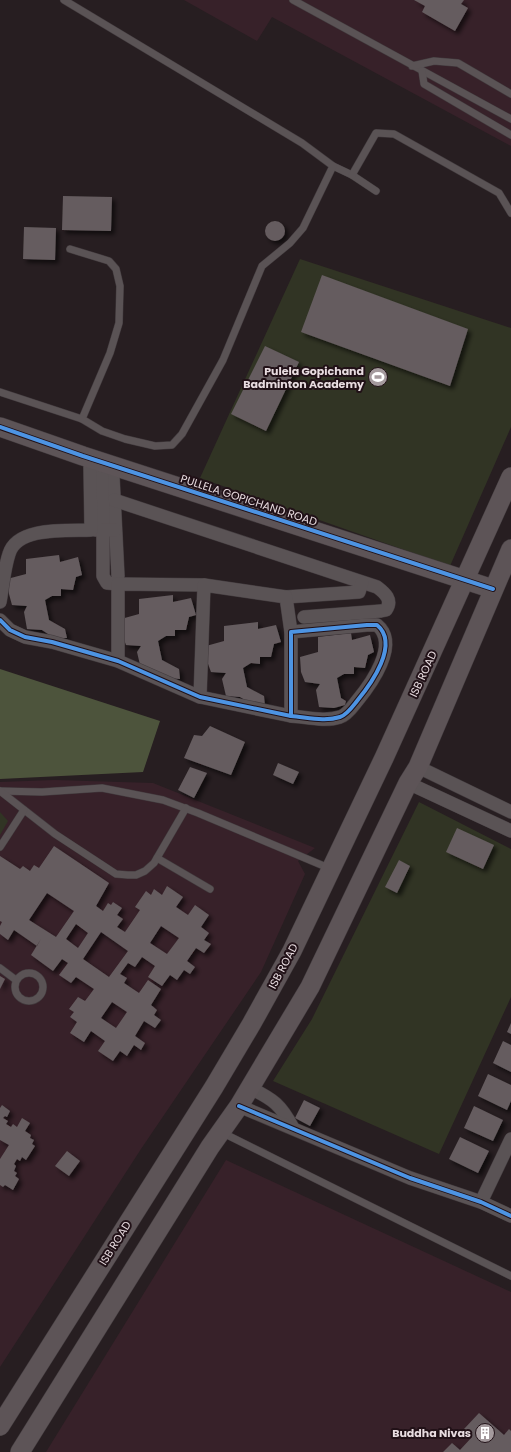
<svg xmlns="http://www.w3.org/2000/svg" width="511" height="1452" font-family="Poppins,sans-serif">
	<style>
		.built { fill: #372129 }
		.green { fill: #313424 }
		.forest { fill: #4d543c }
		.building { fill: #655c5f; fill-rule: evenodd; filter: url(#shadow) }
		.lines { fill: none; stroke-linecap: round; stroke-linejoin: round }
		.lane-casing { stroke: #423b3e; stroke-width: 8 }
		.street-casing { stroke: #423b3e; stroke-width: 14 }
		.secondary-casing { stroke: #423b3e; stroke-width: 20 }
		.lane { stroke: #5a5355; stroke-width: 7 }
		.street { stroke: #5a5355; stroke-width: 13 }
		.secondary { stroke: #5d5457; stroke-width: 19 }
		.cycleway-casing { stroke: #211117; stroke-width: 6 }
		.cycleway { stroke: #4d94e3; stroke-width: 4 }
		.labels { text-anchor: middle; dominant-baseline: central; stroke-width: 4; stroke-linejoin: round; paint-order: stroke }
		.poi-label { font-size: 11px; font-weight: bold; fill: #e8dce0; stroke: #211117; text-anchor: end }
		.street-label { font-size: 11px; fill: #e8dce0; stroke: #211117 }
	</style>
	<defs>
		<filter id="shadow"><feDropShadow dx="3.5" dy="3.5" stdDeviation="2" flood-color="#0009"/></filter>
	</defs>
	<rect width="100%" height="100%" fill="#271e21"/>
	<!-- built -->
	<g class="built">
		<path d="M 184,0 L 511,0 L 511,146 L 272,17 L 257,41 Z"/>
		<path d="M 55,780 L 153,783 L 315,848 L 298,861 L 305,874 L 261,972 L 141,1149 L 0,1367 L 0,782 Z"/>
		<path d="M 226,1160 L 511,1292 L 511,1452 L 46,1452 Z"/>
	</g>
	<!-- green -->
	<g class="green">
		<path d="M 300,259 L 511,328 L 511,427 L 450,566 L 200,478 Z"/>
		<path d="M 419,802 L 511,849 L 511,997 L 439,1154 L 273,1081 L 312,1019 Z"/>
		<path d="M 0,812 L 8,821 L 0,835 Z"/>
	</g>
	<!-- forest -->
	<path class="forest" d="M 0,669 L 160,721 L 143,772 L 0,779 Z"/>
	<!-- building -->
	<g class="building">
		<path d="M 414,0 L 464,0 L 461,4 L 468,8 L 455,31 L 422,12 L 425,6 Z"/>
		<path d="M 63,196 L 112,197 L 111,231 L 62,230 Z"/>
		<circle cx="275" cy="231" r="10"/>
		<path d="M 24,227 L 56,228 L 55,260 L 23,259 Z"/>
		<path d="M 322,275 L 468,329 L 450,386 L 301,332 Z"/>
		<path d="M 265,346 L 299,362 L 266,431 L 231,414 Z"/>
		<path d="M 59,555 L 60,562 L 78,557 L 82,575 L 76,577 L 73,590 L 61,589 L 61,596 L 52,596 L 45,600 L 49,620 L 65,629 L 67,638 L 54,638 L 42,630 L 27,629 L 24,612 L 27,606 L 12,605 L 9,594 L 7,579 L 26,574 L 26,559 Z"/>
		<path d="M 173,595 L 173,602 L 191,598 L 196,615 L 189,617 L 186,630 L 175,630 L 175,636 L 166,636 L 158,641 L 162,660 L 179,669 L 180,679 L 168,678 L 155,670 L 141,669 L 137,652 L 141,646 L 126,645 L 122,634 L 121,619 L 139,614 L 139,599 Z"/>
		<path d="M 258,622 L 258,629 L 276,625 L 281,642 L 274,644 L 271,657 L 260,657 L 260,664 L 251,663 L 243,668 L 247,687 L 264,696 L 265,706 L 253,705 L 240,697 L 226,696 L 222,679 L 226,673 L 211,672 L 207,661 L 206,646 L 224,641 L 224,626 Z"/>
		<path d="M 351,633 L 352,640 L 370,635 L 374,652 L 368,655 L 365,668 L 354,667 L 354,674 L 344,674 L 337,678 L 341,698 L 346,701 L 345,705 L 334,708 L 319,707 L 316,690 L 320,684 L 305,682 L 301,672 L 300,657 L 318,652 L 318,637 Z"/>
		<path d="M 210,726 L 245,742 L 231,775 L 184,758 L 194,735 L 202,736 Z"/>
		<path d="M 278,763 L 299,772 L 293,784 L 273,775 Z"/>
		<path d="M 190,767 L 207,773 L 194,798 L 178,790 Z"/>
		<path d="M 457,828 L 494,845 L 483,869 L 446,852 Z"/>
		<path d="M 54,846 L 109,883 L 96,906 L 103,911 L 108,903 L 111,905 L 113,902 L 122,908 L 117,915 L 123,919 L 117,927 L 125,932 L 140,910 L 135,907 L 146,891 L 151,895 L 154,889 L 162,895 L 167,886 L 183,897 L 176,907 L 188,915 L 195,905 L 209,915 L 201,927 L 209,933 L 204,940 L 211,944 L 204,953 L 196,948 L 187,961 L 195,967 L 190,974 L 184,970 L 177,980 L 170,975 L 162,986 L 148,977 L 155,966 L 142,957 L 135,967 L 128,963 L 120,974 L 127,978 L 124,983 L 139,993 L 148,980 L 161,989 L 151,1005 L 157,1010 L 154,1015 L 161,1020 L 155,1028 L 144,1021 L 135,1036 L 145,1043 L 141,1050 L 134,1045 L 127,1056 L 120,1051 L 113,1061 L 98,1051 L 105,1041 L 91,1031 L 84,1042 L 70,1033 L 77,1022 L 70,1017 L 74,1012 L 69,1009 L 78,997 L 85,1001 L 94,989 L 76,977 L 71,983 L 59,975 L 68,963 L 62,959 L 53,971 L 31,955 L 41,939 L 37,946 L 14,930 L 8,940 L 0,934 L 0,926 L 2,922 L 0,921 L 0,856 L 20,869 L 23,866 L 30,871 L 34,865 L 39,868 ZM 47,893 L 74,911 L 56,937 L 29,920 ZM 76,924 L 88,933 L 78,948 L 66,939 ZM 161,926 L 179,938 L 167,954 L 150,943 ZM 101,932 L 128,951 L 109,977 L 83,959 ZM 112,1002 L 127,1012 L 116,1028 L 101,1018 Z"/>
		<path d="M 399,860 L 410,866 L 397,893 L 385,887 Z"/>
		<path d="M 0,976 L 5,979 L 0,989 Z"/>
		<path d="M 511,1023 L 511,1034 L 507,1032 Z"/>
		<path d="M 503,1041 L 511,1045 L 511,1072 L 493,1063 Z"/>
		<path d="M 488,1074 L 511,1085 L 511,1101 L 507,1110 L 478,1096 Z"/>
		<path d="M 304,1100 L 320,1108 L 310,1126 L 295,1118 Z"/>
		<path d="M 2,1105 L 10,1111 L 7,1117 L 5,1116 L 3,1118 L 8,1121 L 6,1124 L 11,1127 L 13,1124 L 17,1127 L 22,1118 L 30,1123 L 25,1131 L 31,1135 L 30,1138 L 34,1140 L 32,1144 L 35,1146 L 26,1160 L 22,1157 L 20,1161 L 17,1159 L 14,1164 L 16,1166 L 14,1171 L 17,1173 L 15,1176 L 19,1179 L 13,1190 L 5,1185 L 3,1187 L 0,1185 L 0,1159 L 9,1145 L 0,1140 L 0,1108 Z"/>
		<path d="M 474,1106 L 503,1120 L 493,1141 L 464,1128 Z"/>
		<path d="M 460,1137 L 489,1151 L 478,1173 L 449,1159 Z"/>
		<path d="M 67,1151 L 80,1161 L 69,1176 L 55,1166 Z"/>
		<path d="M 479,1413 L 504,1435 L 509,1429 L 511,1431 L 511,1452 L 443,1452 L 452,1443 L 460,1450 L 472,1437 L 464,1429 Z"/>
	</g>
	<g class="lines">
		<defs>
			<g id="lane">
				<path d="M 293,0 L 511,119"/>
				<path d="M 412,66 L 434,61 L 458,63 L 511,94"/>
				<path d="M 422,71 L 424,84 L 511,135"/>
				<path d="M 333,166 L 352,175 L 376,191"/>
				<path d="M 352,175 L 376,133 L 394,134 L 499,193 L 511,213"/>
				<path d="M 70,249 L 109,261 L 116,269 L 120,286 L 119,323 L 110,353 L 82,419"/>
				<path d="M 0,392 L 82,419 L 102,431 L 125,439 L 155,446 L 172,445 L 182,434 L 223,360 L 262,266 L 290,243 L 303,228 L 333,166 L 302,143 L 64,0"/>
				<path d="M 0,791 L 42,792 L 102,788 L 163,800 L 198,813 L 331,869"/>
				<path d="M 0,791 L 55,834 L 116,874 L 128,875 L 136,875 L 145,871 L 154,863 L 186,808"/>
				<path d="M 0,847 L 24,810"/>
				<path d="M 157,858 L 210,889"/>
				<path d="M 0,968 L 16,980"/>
				<circle cx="29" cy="987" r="14"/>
				<path d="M 221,1132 L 511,1276"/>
			</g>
			<g id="street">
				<path d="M 113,476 L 118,576"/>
				<path d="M 114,500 L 377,587 C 385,593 393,600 386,610 L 381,611 L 304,617"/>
				<path d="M 95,530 L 103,530 L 102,472"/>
				<path d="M 115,530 L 103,530 L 103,576 L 107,583 L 118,584"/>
				<path d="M 286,597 L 359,592 L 362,583"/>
				<path d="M 0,602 C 3,586 4,569 9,554 C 17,526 68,531 91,530 L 90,467"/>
				<path d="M 0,620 L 10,630 L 25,637 L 52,642 L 118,661 L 200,697 L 291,716"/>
				<path d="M 367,625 L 377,625 C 400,644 371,684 357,701 C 353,706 347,715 340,717 C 325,722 306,717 291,716 L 291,632 Z"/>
				<path d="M 118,661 L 118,584 L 204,585"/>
				<path d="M 200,697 L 204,585 L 286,597 L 291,632"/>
				<path d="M 418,767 L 511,812"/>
				<path d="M 408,783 L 511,831"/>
				<path d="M 250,1088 C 273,1099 281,1105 293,1128"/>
				<path d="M 239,1106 L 410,1178 L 481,1202 L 511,1216"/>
				<path d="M 481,1202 L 511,1139"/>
			</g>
			<g id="secondary">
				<path d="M 0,427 L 83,456 L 493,589"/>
				<path d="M 0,1426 L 214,1087 L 252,1023 L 292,951 L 384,758 L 511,477"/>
				<path d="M 20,1452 L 210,1147 L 239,1106 L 310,987 L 408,783 L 418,767 L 511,549"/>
			</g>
		</defs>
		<!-- lane casing -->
		<use href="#lane" class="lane-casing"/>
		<!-- street casing -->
		<use href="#street" class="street-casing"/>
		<!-- secondary casing -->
		<use href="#secondary" class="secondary-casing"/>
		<!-- lane -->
		<use href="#lane" class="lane"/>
		<!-- street -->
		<use href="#street" class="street"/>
		<!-- secondary -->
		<use href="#secondary" class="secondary"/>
		<defs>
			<g id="cycleway">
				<path d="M 0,427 L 83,456 L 493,589"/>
				<path d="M 0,620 L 10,630 L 25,637 L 52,642 L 118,661 L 200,697 L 291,716"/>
				<path d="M 367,625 L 377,625 C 400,644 371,684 357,701 C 353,706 347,715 340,717 C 325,722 306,717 291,716 L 291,632 Z"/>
				<path d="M 239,1106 L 410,1178 L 481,1202 L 511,1216"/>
			</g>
		</defs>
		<!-- cycleway casing -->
		<use href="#cycleway" class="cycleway-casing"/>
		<!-- cycleway -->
		<use href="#cycleway" class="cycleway"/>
	</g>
	<!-- icons -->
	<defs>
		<symbol id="stadium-disc" viewBox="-11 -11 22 22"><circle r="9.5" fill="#a49a9d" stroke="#211117"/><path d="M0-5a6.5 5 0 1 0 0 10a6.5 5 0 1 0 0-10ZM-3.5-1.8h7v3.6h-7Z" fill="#fff"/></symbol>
		<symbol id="building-disc" viewBox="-11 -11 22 22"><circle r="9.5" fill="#a49a9d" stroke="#211117"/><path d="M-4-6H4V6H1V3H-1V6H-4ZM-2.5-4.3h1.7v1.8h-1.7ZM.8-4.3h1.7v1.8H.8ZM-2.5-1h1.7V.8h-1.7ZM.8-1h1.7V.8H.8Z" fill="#fff"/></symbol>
	</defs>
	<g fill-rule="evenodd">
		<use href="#stadium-disc" x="367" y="366" width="22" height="22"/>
		<use href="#building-disc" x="474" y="1422" width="22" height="22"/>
	</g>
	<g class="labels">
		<!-- poi labels -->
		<g class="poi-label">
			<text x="364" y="371">Pulela Gopichand<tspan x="364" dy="13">Badminton Academy</tspan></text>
			<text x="471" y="1433">Buddha Nivas</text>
		</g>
		<!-- street labels -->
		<g class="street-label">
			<text transform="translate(249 500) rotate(18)">PULLELA GOPICHAND ROAD</text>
			<text transform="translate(423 674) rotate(-65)">ISB ROAD</text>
			<text transform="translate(283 966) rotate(-62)">ISB ROAD</text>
			<text transform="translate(115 1243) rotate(-58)">ISB ROAD</text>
		</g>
	</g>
</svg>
